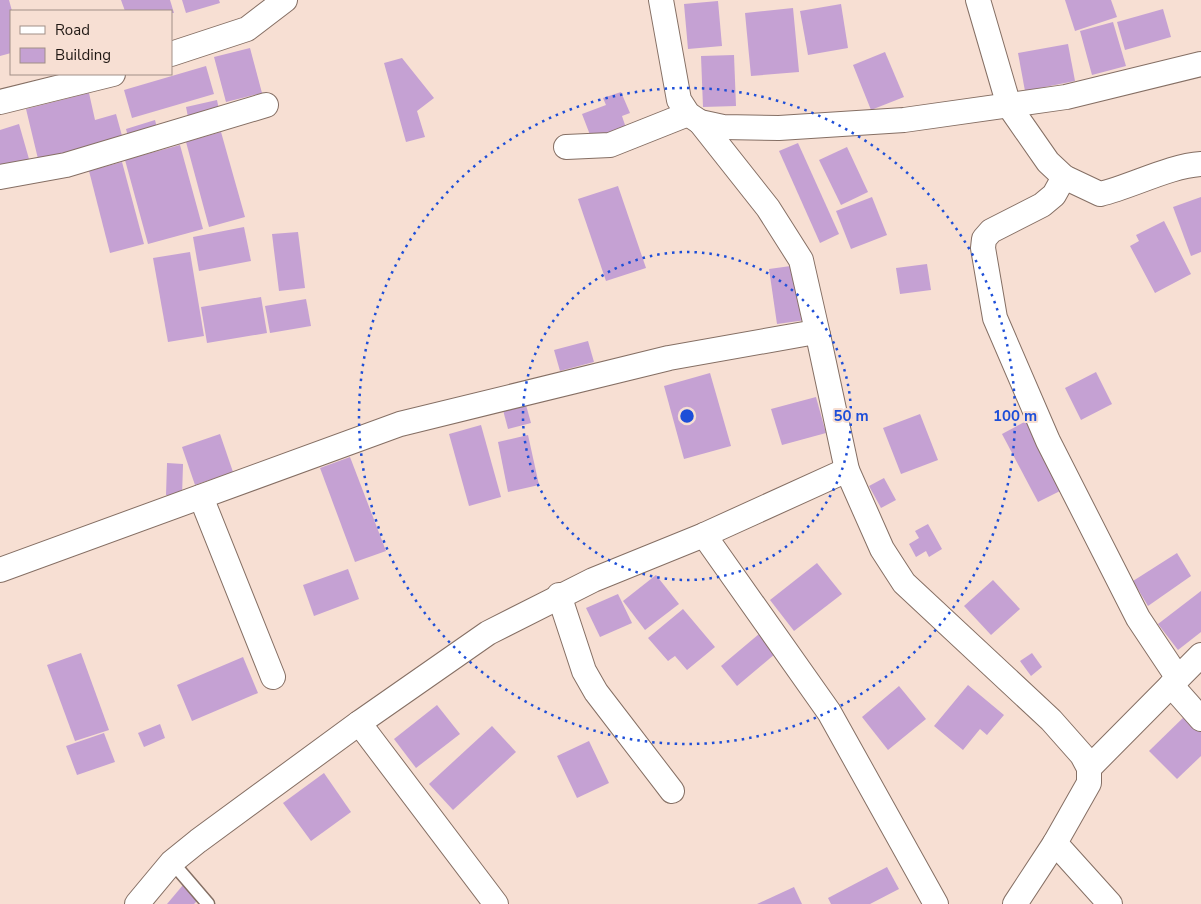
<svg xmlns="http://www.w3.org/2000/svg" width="1201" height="904" font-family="'Nunito Sans',sans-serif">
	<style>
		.building { fill: #c5a1d3 }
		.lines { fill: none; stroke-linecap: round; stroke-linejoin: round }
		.service-casing { stroke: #856f64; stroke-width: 15 }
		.minor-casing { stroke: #856f64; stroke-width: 26 }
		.service { stroke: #fff; stroke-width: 12 }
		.minor { stroke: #fff; stroke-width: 24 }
		.ring { fill: none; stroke: #1d4ed8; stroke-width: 2.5; stroke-dasharray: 2.5 5 }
		.centre { fill: #1d4ed8; stroke: #f7dfd3; stroke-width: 2.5 }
		.ring-label { font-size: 15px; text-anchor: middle; font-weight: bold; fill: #1d4ed8; stroke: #f7dfd3; stroke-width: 4; stroke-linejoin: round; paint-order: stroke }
	</style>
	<rect width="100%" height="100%" fill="#f7dfd3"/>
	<!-- building -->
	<g class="building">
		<path d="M 0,0 L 9,0 L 12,11 L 11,53 L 0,56 Z"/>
		<path d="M 121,0 L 170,0 L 174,13 L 125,11 Z"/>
		<path d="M 182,0 L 219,0 L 220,3 L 186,13 Z"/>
		<path d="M 1065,0 L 1111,0 L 1117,17 L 1075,31 Z"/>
		<path d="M 718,1 L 722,46 L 688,49 L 684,4 Z"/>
		<path d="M 841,4 L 848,48 L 808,55 L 800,11 Z"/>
		<path d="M 793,8 L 799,72 L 751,76 L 745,13 Z"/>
		<path d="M 1163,9 L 1171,37 L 1125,50 L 1117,22 Z"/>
		<path d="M 1113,22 L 1126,66 L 1092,75 L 1080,31 Z"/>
		<path d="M 1068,44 L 1075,81 L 1025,91 L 1018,53 Z"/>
		<path d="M 250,48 L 262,93 L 226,102 L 214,57 Z"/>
		<path d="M 885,52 L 904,97 L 871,110 L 853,65 Z"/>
		<path d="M 734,55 L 736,106 L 703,107 L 701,56 Z"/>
		<path d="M 402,58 L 434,98 L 417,111 L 425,137 L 406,142 L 384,63 Z"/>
		<path d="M 206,66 L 214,94 L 132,118 L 124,90 Z"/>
		<path d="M 621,92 L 630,113 L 622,116 L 626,128 L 592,140 L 582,114 L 606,105 L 603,98 Z"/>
		<path d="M 89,93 L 95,120 L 116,114 L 124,143 L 39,163 L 26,109 Z"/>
		<path d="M 217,100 L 220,115 L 189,122 L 186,107 Z"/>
		<path d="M 155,120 L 158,132 L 129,140 L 126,129 Z"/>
		<path d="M 19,124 L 29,159 L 0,167 L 0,130 Z"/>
		<path d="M 221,132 L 245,217 L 209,227 L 186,142 Z"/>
		<path d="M 798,143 L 839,234 L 820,243 L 779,151 Z"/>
		<path d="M 180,145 L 203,229 L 148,244 L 125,160 Z"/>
		<path d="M 847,147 L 868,192 L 841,205 L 819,160 Z"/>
		<path d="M 122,162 L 144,244 L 110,253 L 89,171 Z"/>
		<path d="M 618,186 L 646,268 L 606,281 L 578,199 Z"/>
		<path d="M 872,197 L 887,235 L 851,249 L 836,211 Z"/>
		<path d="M 1201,197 L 1201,252 L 1191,256 L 1173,207 Z"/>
		<path d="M 1164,221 L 1191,274 L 1155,293 L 1130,246 L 1139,241 L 1136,235 Z"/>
		<path d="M 244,227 L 251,261 L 199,271 L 193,237 Z"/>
		<path d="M 298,232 L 305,288 L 279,291 L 272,234 Z"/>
		<path d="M 190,252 L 204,336 L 168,342 L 153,258 Z"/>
		<path d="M 927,264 L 931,290 L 900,294 L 896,268 Z"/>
		<path d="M 798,265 L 806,320 L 777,324 L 769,269 Z"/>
		<path d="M 261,297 L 267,333 L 207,343 L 201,307 Z"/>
		<path d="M 306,299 L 311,326 L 270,333 L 265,306 Z"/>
		<path d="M 588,341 L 594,362 L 560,371 L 554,350 Z"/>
		<path d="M 1096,372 L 1112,404 L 1081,420 L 1065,388 Z"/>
		<path d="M 710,373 L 731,446 L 684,459 L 664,386 Z"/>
		<path d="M 816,397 L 826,433 L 782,445 L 771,409 Z"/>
		<path d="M 526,405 L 531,423 L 508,429 L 503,410 Z"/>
		<path d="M 920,414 L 938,460 L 901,474 L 883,428 Z"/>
		<path d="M 1028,420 L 1064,489 L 1038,502 L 1002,434 Z"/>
		<path d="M 481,425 L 501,497 L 469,506 L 449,434 Z"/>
		<path d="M 220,434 L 233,472 L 195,485 L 182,447 Z"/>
		<path d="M 528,435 L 539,485 L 508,492 L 498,442 Z"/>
		<path d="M 350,457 L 386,551 L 355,562 L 320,468 Z"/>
		<path d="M 167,463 L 183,464 L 182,496 L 166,495 Z"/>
		<path d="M 884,478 L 896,500 L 881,508 L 869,486 Z"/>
		<path d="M 928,524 L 942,549 L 929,557 L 926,551 L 916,557 L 909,544 L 919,538 L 915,531 Z"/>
		<path d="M 1177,553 L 1191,576 L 1148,606 L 1133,581 Z"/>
		<path d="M 817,563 L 842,594 L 794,631 L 770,600 Z"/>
		<path d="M 348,569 L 359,599 L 314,616 L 303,585 Z"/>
		<path d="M 656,575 L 679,604 L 645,630 L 623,601 Z"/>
		<path d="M 993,580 L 1020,609 L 991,635 L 964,606 Z"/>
		<path d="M 1201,591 L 1201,632 L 1178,650 L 1158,624 Z"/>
		<path d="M 618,594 L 632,623 L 600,637 L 586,608 Z"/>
		<path d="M 683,609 L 715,647 L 687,670 L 675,656 L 668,661 L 648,638 Z"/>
		<path d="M 759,634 L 775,654 L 737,686 L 721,666 Z"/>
		<path d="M 81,653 L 109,730 L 75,741 L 47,665 Z"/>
		<path d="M 1032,653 L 1042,667 L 1031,676 L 1020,661 Z"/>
		<path d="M 243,657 L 258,693 L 192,721 L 177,685 Z"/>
		<path d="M 968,685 L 1004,715 L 987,735 L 980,729 L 963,750 L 934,726 Z"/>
		<path d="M 899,686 L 926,719 L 888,750 L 862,717 Z"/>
		<path d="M 437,705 L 460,734 L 416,768 L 394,739 Z"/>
		<path d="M 1189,712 L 1201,724 L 1201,756 L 1177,779 L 1149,751 Z"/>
		<path d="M 160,724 L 165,738 L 144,747 L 138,733 Z"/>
		<path d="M 492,726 L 516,752 L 453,810 L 429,784 Z"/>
		<path d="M 104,733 L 115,762 L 77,775 L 66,746 Z"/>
		<path d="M 589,741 L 609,783 L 577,798 L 557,756 Z"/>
		<path d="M 324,773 L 351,812 L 311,841 L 283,803 Z"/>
		<path d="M 887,867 L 899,889 L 870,904 L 831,904 L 828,898 Z"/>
		<path d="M 183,885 L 199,899 L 194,904 L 167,904 Z"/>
		<path d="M 794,887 L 802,904 L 757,904 Z"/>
	</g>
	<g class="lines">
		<defs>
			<path id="service" d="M 172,862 L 208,904"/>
			<g id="minor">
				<path d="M 661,0 L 679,100 L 688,114 L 700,122 L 723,127 L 779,128 L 904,120 L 1066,97 L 1201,64"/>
				<path d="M 978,0 L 1009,106 L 1048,162 L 1064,177 L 1100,194 C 1133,186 1169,166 1201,164"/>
				<path d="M 171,54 L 247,29 L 285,0"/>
				<path d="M 0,102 L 113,74"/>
				<path d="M 700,122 L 768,208 L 801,260 L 818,335"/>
				<path d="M 566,147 L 610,145 L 688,114"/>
				<path d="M 0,177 L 66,165 L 266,105"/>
				<path d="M 1064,177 L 1054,195 L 1042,205 L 991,231 L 984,239 L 983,248 L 995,318 L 1048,441 L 1138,618 L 1178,678"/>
				<path d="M 201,497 L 273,677"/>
				<path d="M 704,535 L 829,712 L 936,904"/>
				<path d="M 0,570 L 400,424 L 669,358 L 810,333 L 818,335 L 847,470 L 882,549 L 904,583 L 1051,720 L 1082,755 L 1089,768 L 1089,783 L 1055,843 L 1015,904"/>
				<path d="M 559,595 L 584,671 L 596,692 L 672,791"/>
				<path d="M 1171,685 L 1201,719"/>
				<path d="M 359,723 L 496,904"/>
				<path d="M 1089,768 L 1201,655"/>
				<path d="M 1055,843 L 1110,904"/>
				<path d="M 137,904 L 172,862 L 198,841 L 359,723 L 488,633 L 593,580 L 704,535 L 847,470"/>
			</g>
		</defs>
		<!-- service casing -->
		<use href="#service" class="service-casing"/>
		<!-- minor casing -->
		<use href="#minor" class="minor-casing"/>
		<!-- service -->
		<use href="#service" class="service"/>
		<!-- minor -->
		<use href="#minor" class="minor"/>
	</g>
	<!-- distance rings -->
	<g class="ring">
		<circle cx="687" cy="416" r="164"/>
		<circle cx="687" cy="416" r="328"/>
	</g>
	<circle cx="687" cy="416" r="8" class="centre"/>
	<g class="ring-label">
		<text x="851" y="421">50 m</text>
		<text x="1015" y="421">100 m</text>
	</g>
	<!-- legend -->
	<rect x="10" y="10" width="162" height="65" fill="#f7dfd3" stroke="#a18f87"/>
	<rect x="20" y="26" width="25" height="8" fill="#ffffff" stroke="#a18f87"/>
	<text x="55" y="35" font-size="15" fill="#201814">Road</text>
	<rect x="20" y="48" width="25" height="15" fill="#c5a1d3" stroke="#a18f87"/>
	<text x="55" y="60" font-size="15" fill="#201814">Building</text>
</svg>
